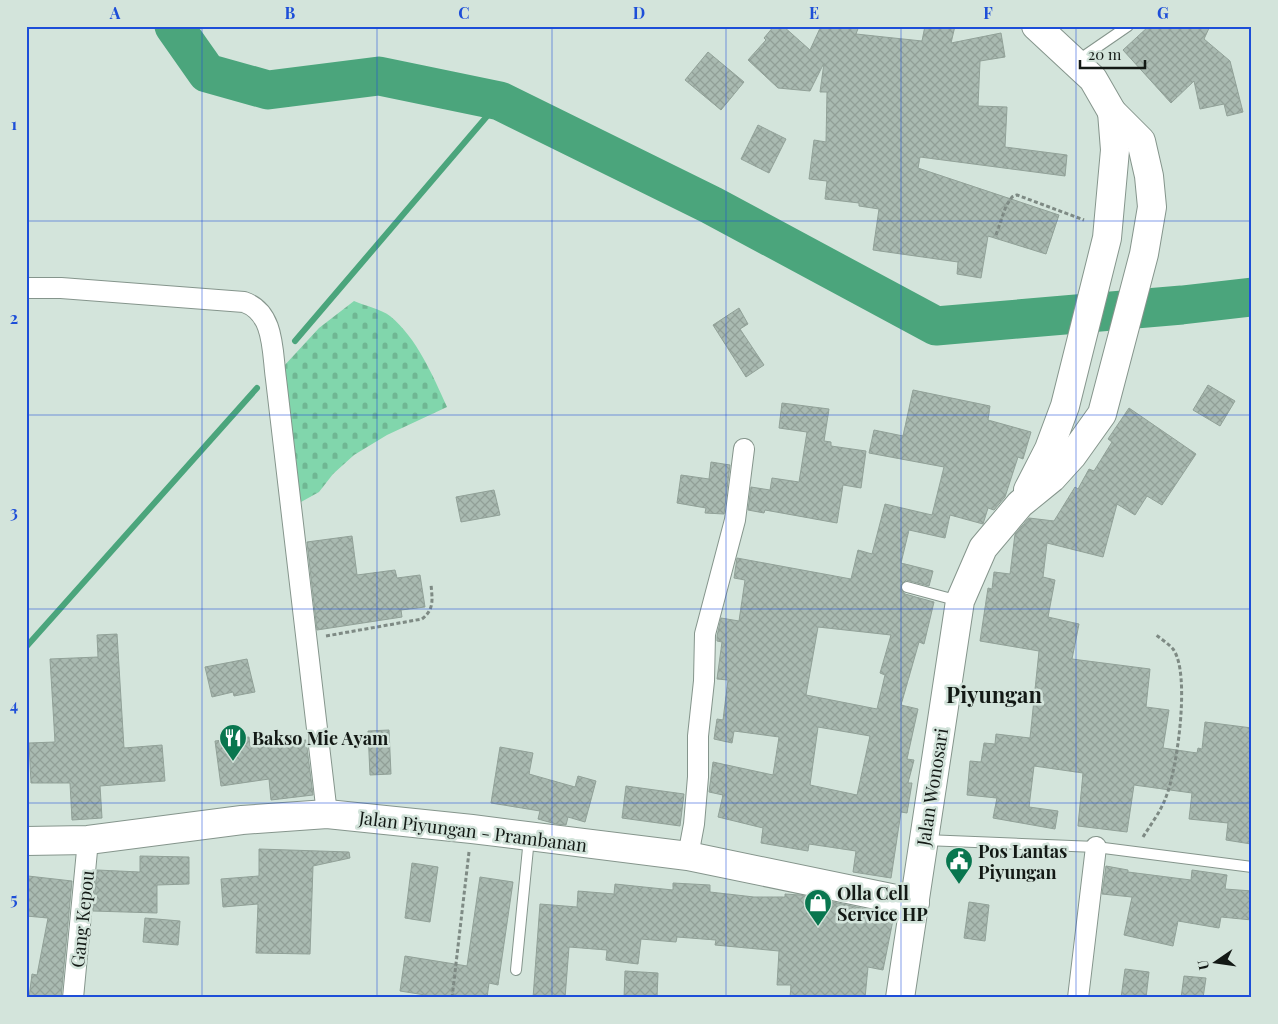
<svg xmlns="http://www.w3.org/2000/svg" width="1278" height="1024" font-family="'Playfair Display',serif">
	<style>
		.cemetery { fill: url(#cemetery-stones) }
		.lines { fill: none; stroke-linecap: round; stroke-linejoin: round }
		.stream { stroke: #4ba57c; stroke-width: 6 }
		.river { stroke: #4ba57c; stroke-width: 39 }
		.building { fill: url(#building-cross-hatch); stroke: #91a198; fill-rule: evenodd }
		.service-casing { stroke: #85958c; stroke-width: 12 }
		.minor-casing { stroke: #85958c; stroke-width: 22 }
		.primary-casing { stroke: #85958c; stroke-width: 30 }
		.trunk-casing { stroke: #85958c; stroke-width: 30 }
		.path { stroke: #7e8a84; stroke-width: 3; stroke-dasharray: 4 2.5; stroke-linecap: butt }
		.service { stroke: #fff; stroke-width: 10 }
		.minor { stroke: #fff; stroke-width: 20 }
		.primary { stroke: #fff; stroke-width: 28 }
		.trunk { stroke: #fff; stroke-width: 28 }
		.grid { fill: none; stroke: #1d4ed8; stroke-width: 1; stroke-opacity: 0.55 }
		.labels { text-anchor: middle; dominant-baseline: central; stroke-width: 5; stroke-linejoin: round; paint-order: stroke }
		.poi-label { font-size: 18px; font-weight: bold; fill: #131915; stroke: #d3e4db; text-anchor: start }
		.street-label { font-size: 18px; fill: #131915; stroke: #d3e4db }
		.district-label { font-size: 22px; font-weight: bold; fill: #131915; stroke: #d3e4db }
		.neatline { fill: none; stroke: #1d4ed8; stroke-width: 2 }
		.grid-label { font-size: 16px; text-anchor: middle; font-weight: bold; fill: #1d4ed8 }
	</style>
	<defs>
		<pattern id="cemetery-stones" width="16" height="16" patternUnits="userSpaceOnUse" patternTransform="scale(1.25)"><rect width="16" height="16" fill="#81d6ac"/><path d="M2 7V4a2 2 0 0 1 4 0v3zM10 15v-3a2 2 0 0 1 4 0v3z" fill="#6fb793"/></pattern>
		<pattern id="building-cross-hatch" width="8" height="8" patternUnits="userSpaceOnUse" patternTransform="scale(1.25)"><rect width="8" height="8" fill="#a9bab1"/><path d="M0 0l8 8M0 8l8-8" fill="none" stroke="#919f97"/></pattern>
	</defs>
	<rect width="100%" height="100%" fill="#d3e4db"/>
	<!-- cemetery -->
	<path class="cemetery" d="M 354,301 C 365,306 381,309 390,316 C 417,338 433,376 447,407 L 387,435 L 354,455 L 333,474 L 319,492 L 301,502 L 283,367 L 319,328 Z"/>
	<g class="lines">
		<!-- stream -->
		<g class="stream">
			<path d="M 295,341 L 500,101"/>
			<path d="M 26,647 L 257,388"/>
		</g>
		<!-- river -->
		<path class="river" d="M 174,26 L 207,73 L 268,90 L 379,76 L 500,101 L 711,205 L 936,326 L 1182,305 L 1252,297"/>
	</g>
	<!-- building -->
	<g class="building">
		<path d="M 774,26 L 783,26 L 810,50 L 821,26 L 859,26 L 856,34 L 922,41 L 925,26 L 955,26 L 951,43 L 1001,33 L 1005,57 L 980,61 L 978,106 L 1007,107 L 1005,147 L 1067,155 L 1065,176 L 920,157 L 918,168 L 1059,215 L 1046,254 L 988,236 L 981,278 L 957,274 L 958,262 L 873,250 L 879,209 L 859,206 L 859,203 L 825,199 L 827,181 L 809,179 L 814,140 L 826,142 L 827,92 L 820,92 L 824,63 L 810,91 L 778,88 L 748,60 L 766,40 L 764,38 Z"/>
		<path d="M 1149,26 L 1210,26 L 1204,39 L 1230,61 L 1243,112 L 1227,116 L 1224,104 L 1200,109 L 1194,81 L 1171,103 L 1123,50 Z"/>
		<path d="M 708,52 L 744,82 L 721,110 L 685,80 Z"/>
		<path d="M 758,125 L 786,139 L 769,173 L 741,159 Z"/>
		<path d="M 739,308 L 748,324 L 740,329 L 764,365 L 746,377 L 713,325 Z"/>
		<path d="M 1208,385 L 1235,401 L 1220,426 L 1193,410 Z"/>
		<path d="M 913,390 L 990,406 L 988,420 L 1031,432 L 1023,459 L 1018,457 L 1005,497 L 994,510 L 988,508 L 983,524 L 950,515 L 945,538 L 909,530 L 901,563 L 933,571 L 929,586 L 906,580 L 901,585 L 901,589 L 905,594 L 934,602 L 924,644 L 919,642 L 901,705 L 918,709 L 907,759 L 914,760 L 908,783 L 912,783 L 907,813 L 901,812 L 891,878 L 853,872 L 856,851 L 809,844 L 808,851 L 761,843 L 763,828 L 718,817 L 723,795 L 709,792 L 713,762 L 773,775 L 779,737 L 734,731 L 732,743 L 714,739 L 717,719 L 723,720 L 728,680 L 717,679 L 722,642 L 717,641 L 717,636 L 721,618 L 739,621 L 745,580 L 734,578 L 737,558 L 851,579 L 858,550 L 872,554 L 885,504 L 932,515 L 944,467 L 869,453 L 874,430 L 903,436 ZM 818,627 L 891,635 L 880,673 L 885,675 L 877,709 L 806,695 ZM 818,727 L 870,736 L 857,795 L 810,785 Z"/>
		<path d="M 782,403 L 829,409 L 824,441 L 831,442 L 831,446 L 866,451 L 861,488 L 843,485 L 837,523 L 765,510 L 764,513 L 748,510 L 751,487 L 770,490 L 772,478 L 799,482 L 807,432 L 779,428 Z"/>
		<path d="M 1129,408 L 1196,454 L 1162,505 L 1147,496 L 1135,515 L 1117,504 L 1103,557 L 1047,543 L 1043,577 L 1055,580 L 1048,617 L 1079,624 L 1072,659 L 1150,669 L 1146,707 L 1169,710 L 1163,748 L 1197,753 L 1198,748 L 1202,749 L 1205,722 L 1252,728 L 1251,844 L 1226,840 L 1228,823 L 1189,819 L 1192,793 L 1134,785 L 1127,832 L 1078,826 L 1083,773 L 1034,766 L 1029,807 L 1058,811 L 1055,829 L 993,818 L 997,798 L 967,795 L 970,761 L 981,762 L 984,743 L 995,744 L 996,734 L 1030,738 L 1039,651 L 980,641 L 988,588 L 992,589 L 994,572 L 1010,574 L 1015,534 L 1029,518 L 1054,521 L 1075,487 L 1078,489 L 1089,469 L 1094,471 L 1112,442 L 1108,439 Z"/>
		<path d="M 711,462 L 730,465 L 724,514 L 705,513 L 706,508 L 677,503 L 681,475 L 709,479 Z"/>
		<path d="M 494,490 L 500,515 L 461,522 L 456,497 Z"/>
		<path d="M 352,536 L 357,575 L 395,570 L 397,578 L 420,575 L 425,607 L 401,610 L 402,617 L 317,630 L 307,542 Z"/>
		<path d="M 117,634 L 124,748 L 162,745 L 165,781 L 100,786 L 102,818 L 72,820 L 70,783 L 31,783 L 29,743 L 55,742 L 50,659 L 98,657 L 97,635 Z"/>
		<path d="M 247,659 L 255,692 L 234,696 L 233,692 L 212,697 L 205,667 Z"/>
		<path d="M 389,730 L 391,774 L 370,775 L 368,731 Z"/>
		<path d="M 249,737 L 250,746 L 306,740 L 313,795 L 271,800 L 269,779 L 221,786 L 215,741 Z"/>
		<path d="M 500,747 L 533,753 L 529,774 L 575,787 L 578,776 L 596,781 L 585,822 L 568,817 L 566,825 L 556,824 L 538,819 L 540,811 L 491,803 Z"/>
		<path d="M 626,786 L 684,794 L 680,826 L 622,818 Z"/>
		<path d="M 259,849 L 349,852 L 350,858 L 313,866 L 310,954 L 256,953 L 258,904 L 223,907 L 221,879 L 259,876 Z"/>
		<path d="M 140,856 L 189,857 L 189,884 L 157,885 L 157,913 L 93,911 L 97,870 L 140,872 Z"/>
		<path d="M 412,863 L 438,867 L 430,922 L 405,918 Z"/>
		<path d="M 1106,866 L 1128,870 L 1128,872 L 1191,880 L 1192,870 L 1227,875 L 1225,889 L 1252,891 L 1252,920 L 1221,917 L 1219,928 L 1178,921 L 1173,946 L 1124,935 L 1132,897 L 1102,894 Z"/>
		<path d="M 28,876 L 72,881 L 61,998 L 29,998 L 32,974 L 37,975 L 48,918 L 26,916 Z"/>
		<path d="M 480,877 L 513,882 L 498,985 L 489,983 L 487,998 L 444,998 L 400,991 L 405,956 L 467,966 Z"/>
		<path d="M 673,883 L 710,885 L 710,892 L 754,897 L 785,897 L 785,894 L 800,895 L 894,915 L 883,970 L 868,967 L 865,998 L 790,998 L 791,985 L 777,985 L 779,951 L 715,945 L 716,940 L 677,937 L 676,942 L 641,939 L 638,964 L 606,960 L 607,950 L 569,947 L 565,998 L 533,998 L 540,904 L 577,907 L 578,891 L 614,894 L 615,884 L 673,890 Z"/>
		<path d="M 969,902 L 989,905 L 985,941 L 964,938 Z"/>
		<path d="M 145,918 L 180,921 L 178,945 L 143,942 Z"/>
		<path d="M 1125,969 L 1149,972 L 1146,998 L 1121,998 Z"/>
		<path d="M 625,971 L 658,973 L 657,998 L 624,998 Z"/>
		<path d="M 1184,976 L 1206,978 L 1203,998 L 1181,998 Z"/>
	</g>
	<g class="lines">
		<defs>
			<g id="service">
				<path d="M 1077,61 L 1128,26"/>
				<path d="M 907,587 L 959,601"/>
				<path d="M 925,840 L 1096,847 L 1252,867"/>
				<path d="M 516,970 L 529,838"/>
			</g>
			<g id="minor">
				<path d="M 26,288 L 61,288 L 244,302 C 275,313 272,351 276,379 L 327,814"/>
				<path d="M 688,856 L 694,824 L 698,777 L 698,736 L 704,681 L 705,634 L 735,520 L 744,449"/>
				<path d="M 73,998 L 88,840"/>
				<path d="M 1078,998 L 1096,847"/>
			</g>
			<path id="primary" d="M 26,841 L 88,840 L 242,820 L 327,814 L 472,829 L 688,856 L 915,903"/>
			<g id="trunk">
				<path d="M 1028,490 L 1049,449 L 1065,406 L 1107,238 L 1115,150 L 1112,112"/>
				<path d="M 900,998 L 960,601 L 983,548 L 1020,504 L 1052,478 L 1072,456 L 1102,414 L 1144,254 L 1152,207 L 1149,176 L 1141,141 L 1112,112 L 1093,79 L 1036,26"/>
			</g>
		</defs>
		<!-- service casing -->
		<use href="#service" class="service-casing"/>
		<!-- minor casing -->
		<use href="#minor" class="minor-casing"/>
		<!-- primary casing -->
		<use href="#primary" class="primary-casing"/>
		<!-- trunk casing -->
		<use href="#trunk" class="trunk-casing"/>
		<!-- path -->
		<g class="path">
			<path d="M 996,235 L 1006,206 L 1012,197 L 1017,195 L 1084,220"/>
			<path d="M 326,636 L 422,619 C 435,609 432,598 431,584"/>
			<path d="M 1143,837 C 1151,824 1161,811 1166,797 C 1177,770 1191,673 1173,649 C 1169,644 1161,639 1155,634"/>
			<path d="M 452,998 L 469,852"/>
		</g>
		<!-- service -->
		<use href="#service" class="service"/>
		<!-- minor -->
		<use href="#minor" class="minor"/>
		<!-- primary -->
		<use href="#primary" class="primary"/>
		<!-- trunk -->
		<use href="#trunk" class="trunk"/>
	</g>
	<!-- grid -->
	<path class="grid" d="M 202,26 L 202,998M 377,26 L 377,998M 552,26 L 552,998M 726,26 L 726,998M 901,26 L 901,998M 1076,26 L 1076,998M 26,221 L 1252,221M 26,415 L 1252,415M 26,609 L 1252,609M 26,803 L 1252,803"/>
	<!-- icons -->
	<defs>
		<symbol id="restaurant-pin" viewBox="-11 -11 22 30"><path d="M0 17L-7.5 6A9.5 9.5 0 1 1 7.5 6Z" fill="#09764f" stroke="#d3e4db"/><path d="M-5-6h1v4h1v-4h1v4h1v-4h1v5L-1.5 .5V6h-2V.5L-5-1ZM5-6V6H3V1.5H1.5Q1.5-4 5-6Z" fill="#fff"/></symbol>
		<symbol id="civic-pin" viewBox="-11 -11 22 30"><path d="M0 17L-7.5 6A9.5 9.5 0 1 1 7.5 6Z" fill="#09764f" stroke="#d3e4db"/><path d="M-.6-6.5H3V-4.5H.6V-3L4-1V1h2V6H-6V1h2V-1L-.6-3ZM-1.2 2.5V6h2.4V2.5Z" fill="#fff"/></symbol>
		<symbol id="shop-pin" viewBox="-11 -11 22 30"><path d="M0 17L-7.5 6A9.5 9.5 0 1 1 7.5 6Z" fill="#09764f" stroke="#d3e4db"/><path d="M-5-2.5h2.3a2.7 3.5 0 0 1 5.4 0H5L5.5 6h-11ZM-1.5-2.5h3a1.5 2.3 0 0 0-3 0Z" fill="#fff"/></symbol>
	</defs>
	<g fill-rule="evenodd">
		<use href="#restaurant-pin" x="217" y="722" width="32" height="43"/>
		<use href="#civic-pin" x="943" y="845" width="32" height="43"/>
		<use href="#shop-pin" x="802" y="887" width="32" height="43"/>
	</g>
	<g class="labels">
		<!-- poi labels -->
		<g class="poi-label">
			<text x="252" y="738">Bakso Mie Ayam</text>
			<text x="978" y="851">Pos Lantas<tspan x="978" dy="21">Piyungan</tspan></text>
			<text x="837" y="893">Olla Cell<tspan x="837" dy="21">Service HP</tspan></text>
		</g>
		<!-- street labels -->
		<g class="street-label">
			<text transform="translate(932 787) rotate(-81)">Jalan Wonosari</text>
			<text transform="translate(473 831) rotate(7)">Jalan Piyungan - Prambanan</text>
			<text transform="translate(82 919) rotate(-84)">Gang Kepou</text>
		</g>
		<!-- district labels -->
		<g class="district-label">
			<text x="994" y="694">Piyungan</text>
		</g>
	</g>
	<!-- border -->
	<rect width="1278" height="1024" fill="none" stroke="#d3e4db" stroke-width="55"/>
	<!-- north arrow -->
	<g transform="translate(1216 962) rotate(257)" stroke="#d3e4db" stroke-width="4" paint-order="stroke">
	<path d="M0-4L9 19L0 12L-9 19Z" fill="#131915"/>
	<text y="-8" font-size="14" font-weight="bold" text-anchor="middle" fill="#131915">U</text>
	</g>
	<!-- scale -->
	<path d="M1080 60v8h65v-8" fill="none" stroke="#131915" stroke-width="2.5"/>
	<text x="1088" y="60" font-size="15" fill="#131915" stroke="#d3e4db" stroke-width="4" paint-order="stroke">20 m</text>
	<rect x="28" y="28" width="1222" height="968" class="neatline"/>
	<g class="grid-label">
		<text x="115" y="19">A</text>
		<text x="290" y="19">B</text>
		<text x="464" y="19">C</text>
		<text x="639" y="19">D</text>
		<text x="814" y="19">E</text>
		<text x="988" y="19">F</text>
		<text x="1163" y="19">G</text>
		<text x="14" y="130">1</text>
		<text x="14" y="324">2</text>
		<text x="14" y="518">3</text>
		<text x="14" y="711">4</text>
		<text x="14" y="905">5</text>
	</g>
</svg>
